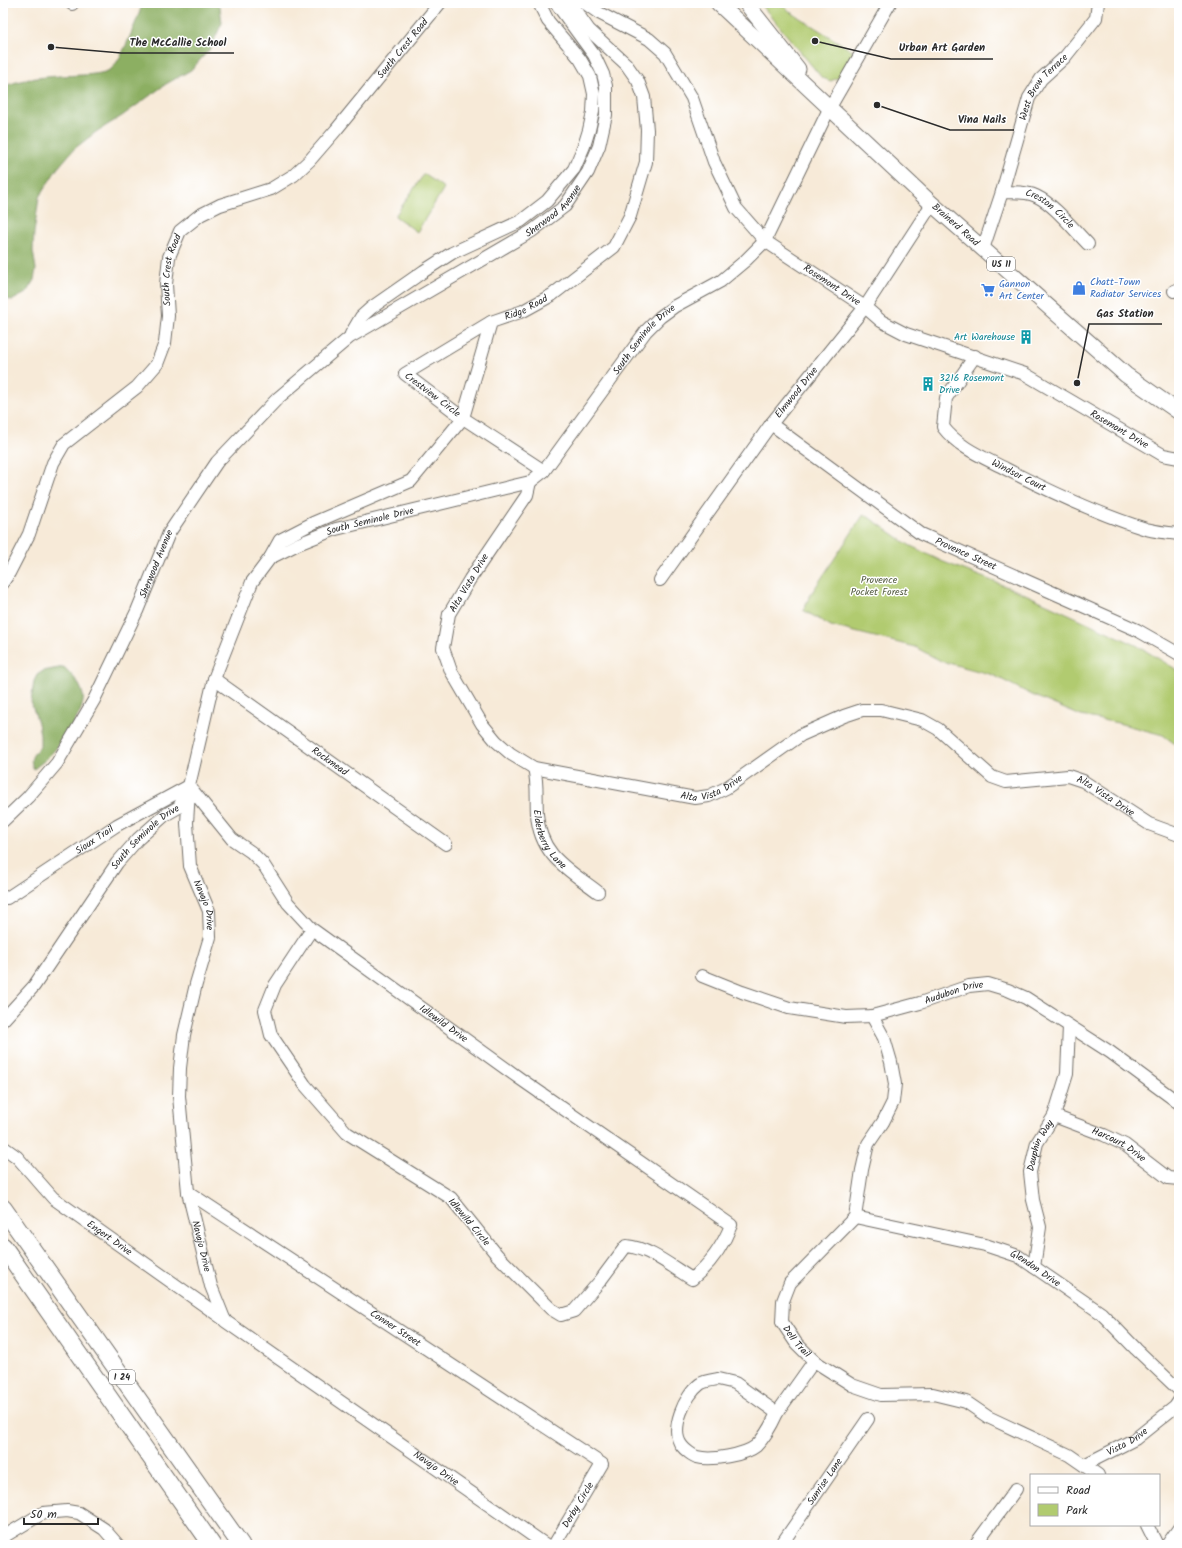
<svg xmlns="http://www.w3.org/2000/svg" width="1182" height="1548" font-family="Kalam,sans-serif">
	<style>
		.green { fill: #b1cb70; stroke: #6e7b4e }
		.forest { fill: #8caf62; stroke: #5c6d46 }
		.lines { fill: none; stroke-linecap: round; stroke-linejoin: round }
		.minor-casing { stroke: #726e68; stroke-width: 14 }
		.major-casing { stroke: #726e68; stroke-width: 17 }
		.highway-casing { stroke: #726e68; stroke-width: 19 }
		.minor { stroke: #fff; stroke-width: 12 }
		.major { stroke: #fff; stroke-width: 15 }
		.highway { stroke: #fff; stroke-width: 17 }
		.labels { text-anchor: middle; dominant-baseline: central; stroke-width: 3; stroke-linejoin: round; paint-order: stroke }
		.shield { fill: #fff; stroke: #6b6b6b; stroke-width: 1 }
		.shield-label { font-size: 9px; font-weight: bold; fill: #2b2b2b }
		.street-label { font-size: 10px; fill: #2b2b2b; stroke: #fff }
		.shop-label { font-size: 10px; fill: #366cbe; stroke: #fff; text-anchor: start }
		.culture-label { font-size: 10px; fill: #0d838f; stroke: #fff; text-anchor: end }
		.park-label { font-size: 10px; fill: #535b40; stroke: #fff }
		.leader { fill: none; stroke: #2b2b2b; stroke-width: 1.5 }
		.callout-dot { fill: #2b2b2b; stroke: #fff; stroke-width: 1.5 }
		.callout-label { font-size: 11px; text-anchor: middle; font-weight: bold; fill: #2b2b2b; stroke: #fff; stroke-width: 3; stroke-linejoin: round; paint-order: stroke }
	</style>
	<rect width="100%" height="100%" fill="#fff"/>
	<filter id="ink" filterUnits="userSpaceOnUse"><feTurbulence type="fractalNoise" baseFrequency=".025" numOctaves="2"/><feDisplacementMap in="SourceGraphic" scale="8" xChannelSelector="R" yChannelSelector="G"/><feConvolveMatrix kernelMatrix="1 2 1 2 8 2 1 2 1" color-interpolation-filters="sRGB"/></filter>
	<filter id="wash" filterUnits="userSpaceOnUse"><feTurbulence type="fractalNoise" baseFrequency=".012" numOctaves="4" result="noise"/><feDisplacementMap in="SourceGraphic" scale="16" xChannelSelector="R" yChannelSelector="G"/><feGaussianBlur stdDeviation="0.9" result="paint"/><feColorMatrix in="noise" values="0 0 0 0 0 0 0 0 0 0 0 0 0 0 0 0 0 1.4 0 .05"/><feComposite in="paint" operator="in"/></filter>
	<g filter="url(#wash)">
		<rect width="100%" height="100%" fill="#f7ead8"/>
		<!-- green -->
		<g class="green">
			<path d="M 760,3 L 779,3 L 792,13 L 854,52 L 839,77 L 831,81 L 822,78 Z"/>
			<path d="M 424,174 L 444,188 L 417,232 L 395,216 Z"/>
			<path d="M 864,514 L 909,545 L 941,561 L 1023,593 L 1136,645 L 1179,671 L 1179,747 L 1163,735 L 1118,723 L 1081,716 L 1032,695 L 993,675 L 941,661 L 915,647 L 831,626 L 803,610 L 811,594 Z"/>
		</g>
		<!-- forest -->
		<g class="forest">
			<path d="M 143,3 L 216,3 L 220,7 L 222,23 L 210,49 L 191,70 L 166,84 L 122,116 L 96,132 L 74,149 L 57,169 L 39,197 L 34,233 L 33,251 L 36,269 L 34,280 L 26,293 L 13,300 L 3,299 L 3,87 C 20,79 41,77 60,76 C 72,75 102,76 111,69 C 123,59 137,18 143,3 Z"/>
			<path d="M 64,667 C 72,675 81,684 83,695 C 87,710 59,747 48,757 C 44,762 38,765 34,769 C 28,759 33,754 40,747 L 40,735 L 38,723 L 31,702 L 34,681 L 37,675 L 43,671 Z"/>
		</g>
	</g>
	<g filter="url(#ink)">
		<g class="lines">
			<defs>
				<g id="minor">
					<path id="s1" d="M 585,3 L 599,13 L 649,39 L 665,53 L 692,98 L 714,162 L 736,208 L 765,241 L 865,307 L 881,321 L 906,334 L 1025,374 L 1163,455 L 1179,458"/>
					<path d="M 72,4 L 72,3"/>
					<path id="s2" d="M 1002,192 C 1013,193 1026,191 1036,196 C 1055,205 1073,229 1088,244"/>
					<path id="s3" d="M 983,249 L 1002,192 L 1029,98 L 1041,79 L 1065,57 L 1096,18 L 1098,3"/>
					<path d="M 1174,291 L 1179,289"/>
					<path id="s4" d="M 491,322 L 405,374 L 463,418 L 544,471"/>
					<path d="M 351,334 L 361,317 L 371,308 L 424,271 L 452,253 L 521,221 L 547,201 L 574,169 L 584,146 L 589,130 L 593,112 L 594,94 L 590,76 L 580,59 L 548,21 L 539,3"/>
					<path id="s5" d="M 975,356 L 946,398 L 943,427 C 959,448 983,457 1006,469 C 1051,492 1097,514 1146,529 C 1157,532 1168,533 1179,534"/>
					<path id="s6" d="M 771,424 L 921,534 L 1137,630 L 1179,654"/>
					<path id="s7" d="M 530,482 L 527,495 L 470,579 L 449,614 L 443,648 L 451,671 L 482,724 L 496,741 L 511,754 L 534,768 L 695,798 L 709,796 L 726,788 L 801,735 L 844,716 L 862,710 L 881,710 L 922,720 L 938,729 L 992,777 L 1006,782 L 1068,776 L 1083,781 L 1149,824 L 1179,835"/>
					<path id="s8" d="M 270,558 L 280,540 L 313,523 L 411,481 L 463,418 L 491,322 L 523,311 L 552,295 L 614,247 L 630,216 L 646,162 L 647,130 L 644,97 L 638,81 L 626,64 L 589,30 L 570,3"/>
					<path id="s9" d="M 660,580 L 771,424 L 865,307 L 932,204"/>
					<path id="s10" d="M 3,582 L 9,573 L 29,534 L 53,463 L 64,444 L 137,387 L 157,364 L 165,343 L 168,316 L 166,284 L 169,257 L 180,231 L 200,215 L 220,205 L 271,189 L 294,175 L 310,160 L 336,130 L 440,3"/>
					<path id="s11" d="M 214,679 L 446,844"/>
					<path id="s12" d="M 534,768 C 538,783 536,798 537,814 C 540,856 568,869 598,892"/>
					<path id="s13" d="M 189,786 L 232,839 L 251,852 L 263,864 L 288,903 L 312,929 L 519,1078 L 731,1225 C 723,1246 709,1265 692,1279 C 672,1267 650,1248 626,1246 L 600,1281 L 574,1311 L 561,1315 L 551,1309 L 497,1255 L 451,1198 L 347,1133 L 305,1085 L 271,1035 L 265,1010 L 275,985 L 312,929"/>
					<path id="s14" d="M 189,791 L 187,823 L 190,866 L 209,911 L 210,937 L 196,984 L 184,1035 L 180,1068 L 179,1096 L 188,1192 L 211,1286 L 225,1321 L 546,1545"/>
					<path id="s15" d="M 3,821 L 28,797 L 57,763 L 94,700 L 137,611 L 169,533 L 217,462 L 278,398 L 350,337 L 532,231 L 565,206 L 588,172 L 599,146 L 606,115 L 606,86 L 603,74 L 594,55 L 556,3"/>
					<path id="s16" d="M 3,898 L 7,898 L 117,825 L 189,786"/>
					<path id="s17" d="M 702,976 L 742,992 L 789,1008 L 846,1017 L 872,1016 L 920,1003 L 969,986 L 988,984 L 1008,990 L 1026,998 L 1110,1052 L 1179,1103"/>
					<path id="s18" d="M 872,1016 L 884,1038 L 891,1062 L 895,1084 L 893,1102 L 883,1122 L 868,1144 L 862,1170 L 855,1217 L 790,1283 L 783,1301 L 782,1322 L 796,1343 L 814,1361 L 852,1385 L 881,1395 L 933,1394 L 966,1402 L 988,1417 L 1069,1455 L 1098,1475"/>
					<path id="s19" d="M 3,1020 L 34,986 L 117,863 L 138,839 L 165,815 L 179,807 L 189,786 L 214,679 L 252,582 L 270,558 L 298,544 L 336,529 L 530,482 L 544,471 L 646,331 L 660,317 L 675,306 L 721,281 L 746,260 L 765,241 L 829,109 L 890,3"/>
					<path id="s20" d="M 1054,1116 L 1104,1135 L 1125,1145 L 1168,1178 L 1179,1179"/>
					<path id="s21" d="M 3,1147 L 17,1157 L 53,1198 L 225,1320"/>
					<path id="s22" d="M 188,1192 L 602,1464 L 554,1545"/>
					<path id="s23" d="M 855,1217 L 985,1245 L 1018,1256 L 1101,1313 L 1136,1349 L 1179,1390"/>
					<path id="s24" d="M 1034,1267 L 1040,1227 L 1033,1200 L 1030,1172 L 1037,1143 L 1054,1116 L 1067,1074 L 1069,1026"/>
					<path d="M 718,1379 L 735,1383 L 777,1413 C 772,1424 765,1437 756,1446 C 745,1455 711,1461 697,1457 C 693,1456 685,1450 682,1446 C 669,1430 685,1395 700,1384 C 704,1381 712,1380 718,1379 Z"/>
					<path d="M 777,1413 L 814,1361"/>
					<path id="s25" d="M 1084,1465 L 1135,1439 L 1175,1407 L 1179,1401"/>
					<path d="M 1147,1525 L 1157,1545"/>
					<path d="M 3,1537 L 43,1513 L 67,1511 L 79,1513 L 104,1529 L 118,1545"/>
					<path id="s26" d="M 781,1545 L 868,1419"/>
					<path d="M 975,1545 L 1016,1489"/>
					<path d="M 1167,1545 L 1179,1528"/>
				</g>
				<g id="major">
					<path id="s27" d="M 718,3 L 932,204 L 1126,375 L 1179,412"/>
					<path d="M 746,3 L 798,69"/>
				</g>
				<g id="highway">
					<path d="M 3,1208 L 241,1545"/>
					<path d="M 3,1246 L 212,1545"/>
				</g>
			</defs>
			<!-- minor casing -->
			<use href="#minor" class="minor-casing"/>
			<!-- major casing -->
			<use href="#major" class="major-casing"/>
			<!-- highway casing -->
			<use href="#highway" class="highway-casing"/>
			<!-- minor -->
			<use href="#minor" class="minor"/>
			<!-- major -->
			<use href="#major" class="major"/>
			<!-- highway -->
			<use href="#highway" class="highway"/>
		</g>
	</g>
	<!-- icons -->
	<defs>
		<symbol id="shop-bare" viewBox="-9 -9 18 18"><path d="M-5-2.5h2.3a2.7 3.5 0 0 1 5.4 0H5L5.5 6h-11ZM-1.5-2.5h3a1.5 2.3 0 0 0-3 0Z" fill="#3f7fe0" stroke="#fff" stroke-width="2.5" paint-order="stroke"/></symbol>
		<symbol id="supermarket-bare" viewBox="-9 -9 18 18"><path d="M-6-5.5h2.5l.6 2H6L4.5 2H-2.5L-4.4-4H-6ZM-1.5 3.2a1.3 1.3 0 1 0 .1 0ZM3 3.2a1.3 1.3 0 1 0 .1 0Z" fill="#3f7fe0" stroke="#fff" stroke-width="2.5" paint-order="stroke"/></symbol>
		<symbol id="building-bare" viewBox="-9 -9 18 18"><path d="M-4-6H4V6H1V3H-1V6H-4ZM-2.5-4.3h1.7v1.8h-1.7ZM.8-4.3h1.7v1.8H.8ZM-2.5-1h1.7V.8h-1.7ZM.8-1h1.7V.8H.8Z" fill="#0f9aa8" stroke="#fff" stroke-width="2.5" paint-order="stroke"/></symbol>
	</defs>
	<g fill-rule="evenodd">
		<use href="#shop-bare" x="1069" y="278" width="20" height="20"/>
		<use href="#supermarket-bare" x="978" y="280" width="20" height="20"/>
		<use href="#building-bare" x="1016" y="327" width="20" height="20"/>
		<use href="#building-bare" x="918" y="374" width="20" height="20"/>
	</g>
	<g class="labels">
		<!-- shield labels -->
		<g class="shield">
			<rect x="987" y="257" width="28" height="14" rx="3"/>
			<rect x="109" y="1370" width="26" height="14" rx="3"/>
		</g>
		<g class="shield-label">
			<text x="1001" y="264">US 11</text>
			<text x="122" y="1377">I 24</text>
		</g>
		<!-- street labels -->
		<g class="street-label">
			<text stroke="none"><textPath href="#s10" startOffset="707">South Crest Road</textPath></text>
			<text stroke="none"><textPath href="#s3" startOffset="175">West Brow Terrace</textPath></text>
			<text stroke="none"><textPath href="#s15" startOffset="844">Sherwood Avenue</textPath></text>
			<text stroke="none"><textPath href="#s2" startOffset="53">Creston Circle</textPath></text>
			<text stroke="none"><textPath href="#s27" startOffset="325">Brainerd Road</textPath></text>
			<text stroke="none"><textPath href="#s10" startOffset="371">South Crest Road</textPath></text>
			<text stroke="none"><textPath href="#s1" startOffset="390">Rosemont Drive</textPath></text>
			<text stroke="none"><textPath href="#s8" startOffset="384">Ridge Road</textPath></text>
			<text stroke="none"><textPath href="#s19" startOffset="1001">South Seminole Drive</textPath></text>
			<text stroke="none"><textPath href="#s9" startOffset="232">Elmwood Drive</textPath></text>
			<text stroke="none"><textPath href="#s4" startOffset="135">Crestview Circle</textPath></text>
			<text stroke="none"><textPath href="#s1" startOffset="714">Rosemont Drive</textPath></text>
			<text stroke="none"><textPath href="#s5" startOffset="171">Windsor Court</textPath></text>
			<text stroke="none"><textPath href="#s19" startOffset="653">South Seminole Drive</textPath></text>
			<text stroke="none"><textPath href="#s6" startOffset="235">Provence Street</textPath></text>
			<text stroke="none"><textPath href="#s15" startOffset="302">Sherwood Avenue</textPath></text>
			<text transform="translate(469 583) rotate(-59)">Alta Vista Drive</text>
			<text stroke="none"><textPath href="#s11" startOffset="142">Rockmead</textPath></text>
			<text stroke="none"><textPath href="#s7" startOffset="527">Alta Vista Drive</textPath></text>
			<text stroke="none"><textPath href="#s7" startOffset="971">Alta Vista Drive</textPath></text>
			<text stroke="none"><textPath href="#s12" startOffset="75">Elderberry Lane</textPath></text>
			<text stroke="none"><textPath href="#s19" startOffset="233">South Seminole Drive</textPath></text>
			<text stroke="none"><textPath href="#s16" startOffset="109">Sioux Trail</textPath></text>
			<text stroke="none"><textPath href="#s14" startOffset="117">Navajo Drive</textPath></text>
			<text stroke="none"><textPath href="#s17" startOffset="262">Audubon Drive</textPath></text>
			<text stroke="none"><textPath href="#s13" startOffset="352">Idlewild Drive</textPath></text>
			<text stroke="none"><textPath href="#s20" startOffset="71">Harcourt Drive</textPath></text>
			<text stroke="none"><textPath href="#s24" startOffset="125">Dauphin Way</textPath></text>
			<text transform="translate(469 1222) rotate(50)">Idlewild Circle</text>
			<text stroke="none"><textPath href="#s21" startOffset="141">Engert Drive</textPath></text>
			<text stroke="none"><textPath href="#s14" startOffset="465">Navajo Drive</textPath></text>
			<text stroke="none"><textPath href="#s23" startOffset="189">Glendon Drive</textPath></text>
			<text stroke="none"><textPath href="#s22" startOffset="248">Conner Street</textPath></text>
			<text stroke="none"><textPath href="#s18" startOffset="371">Dell Trail</textPath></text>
			<text stroke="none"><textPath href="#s25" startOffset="49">Vista Drive</textPath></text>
			<text stroke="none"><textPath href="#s14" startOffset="801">Navajo Drive</textPath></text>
			<text stroke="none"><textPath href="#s26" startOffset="77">Sunrise Lane</textPath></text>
			<text transform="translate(578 1505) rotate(-59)">Derby Circle</text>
		</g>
		<!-- shop labels -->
		<g class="shop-label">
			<text x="1090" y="282">Chatt-Town<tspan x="1090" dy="12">Radiator Services</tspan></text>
			<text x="999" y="284">Gannon<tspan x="999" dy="12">Art Center</tspan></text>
		</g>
		<!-- culture labels -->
		<g class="culture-label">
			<text x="1015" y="337">Art Warehouse</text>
			<text x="939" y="378" text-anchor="start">3216 Rosemont<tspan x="939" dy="12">Drive</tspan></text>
		</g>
		<!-- park labels -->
		<g class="park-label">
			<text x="879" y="580">Provence<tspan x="879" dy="12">Pocket Forest</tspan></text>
		</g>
	</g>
	<!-- callouts -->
	<path class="leader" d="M51 47L121 53H234M815 41L891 59H993M877 105L950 130H1014M1077 383L1089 324H1162"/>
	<g class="callout-dot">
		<circle cx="51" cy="47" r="4"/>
		<circle cx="815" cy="41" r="4"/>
		<circle cx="877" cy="105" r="4"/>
		<circle cx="1077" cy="383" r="4"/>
	</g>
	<g class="callout-label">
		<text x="178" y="46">The McCallie School</text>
		<text x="942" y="51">Urban Art Garden</text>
		<text x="982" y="123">Vina Nails</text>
		<text x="1125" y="317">Gas Station</text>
	</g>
	<!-- margin -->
	<rect width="1182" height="1548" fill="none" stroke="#fff" stroke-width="16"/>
	<!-- legend -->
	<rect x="1030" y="1474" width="130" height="52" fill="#ffffff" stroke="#aaaaaa"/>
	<rect x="1038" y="1487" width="20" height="6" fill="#ffffff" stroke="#aaaaaa"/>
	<text x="1066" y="1494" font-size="12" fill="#2b2b2b">Road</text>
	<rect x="1038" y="1504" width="20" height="12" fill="#b1cb70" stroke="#aaaaaa"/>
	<text x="1066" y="1514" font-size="12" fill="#2b2b2b">Park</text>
	<!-- scale -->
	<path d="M24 1518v6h74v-6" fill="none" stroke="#2b2b2b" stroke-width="2"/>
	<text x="30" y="1518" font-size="12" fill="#2b2b2b" stroke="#ffffff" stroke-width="3" paint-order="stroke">50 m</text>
</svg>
